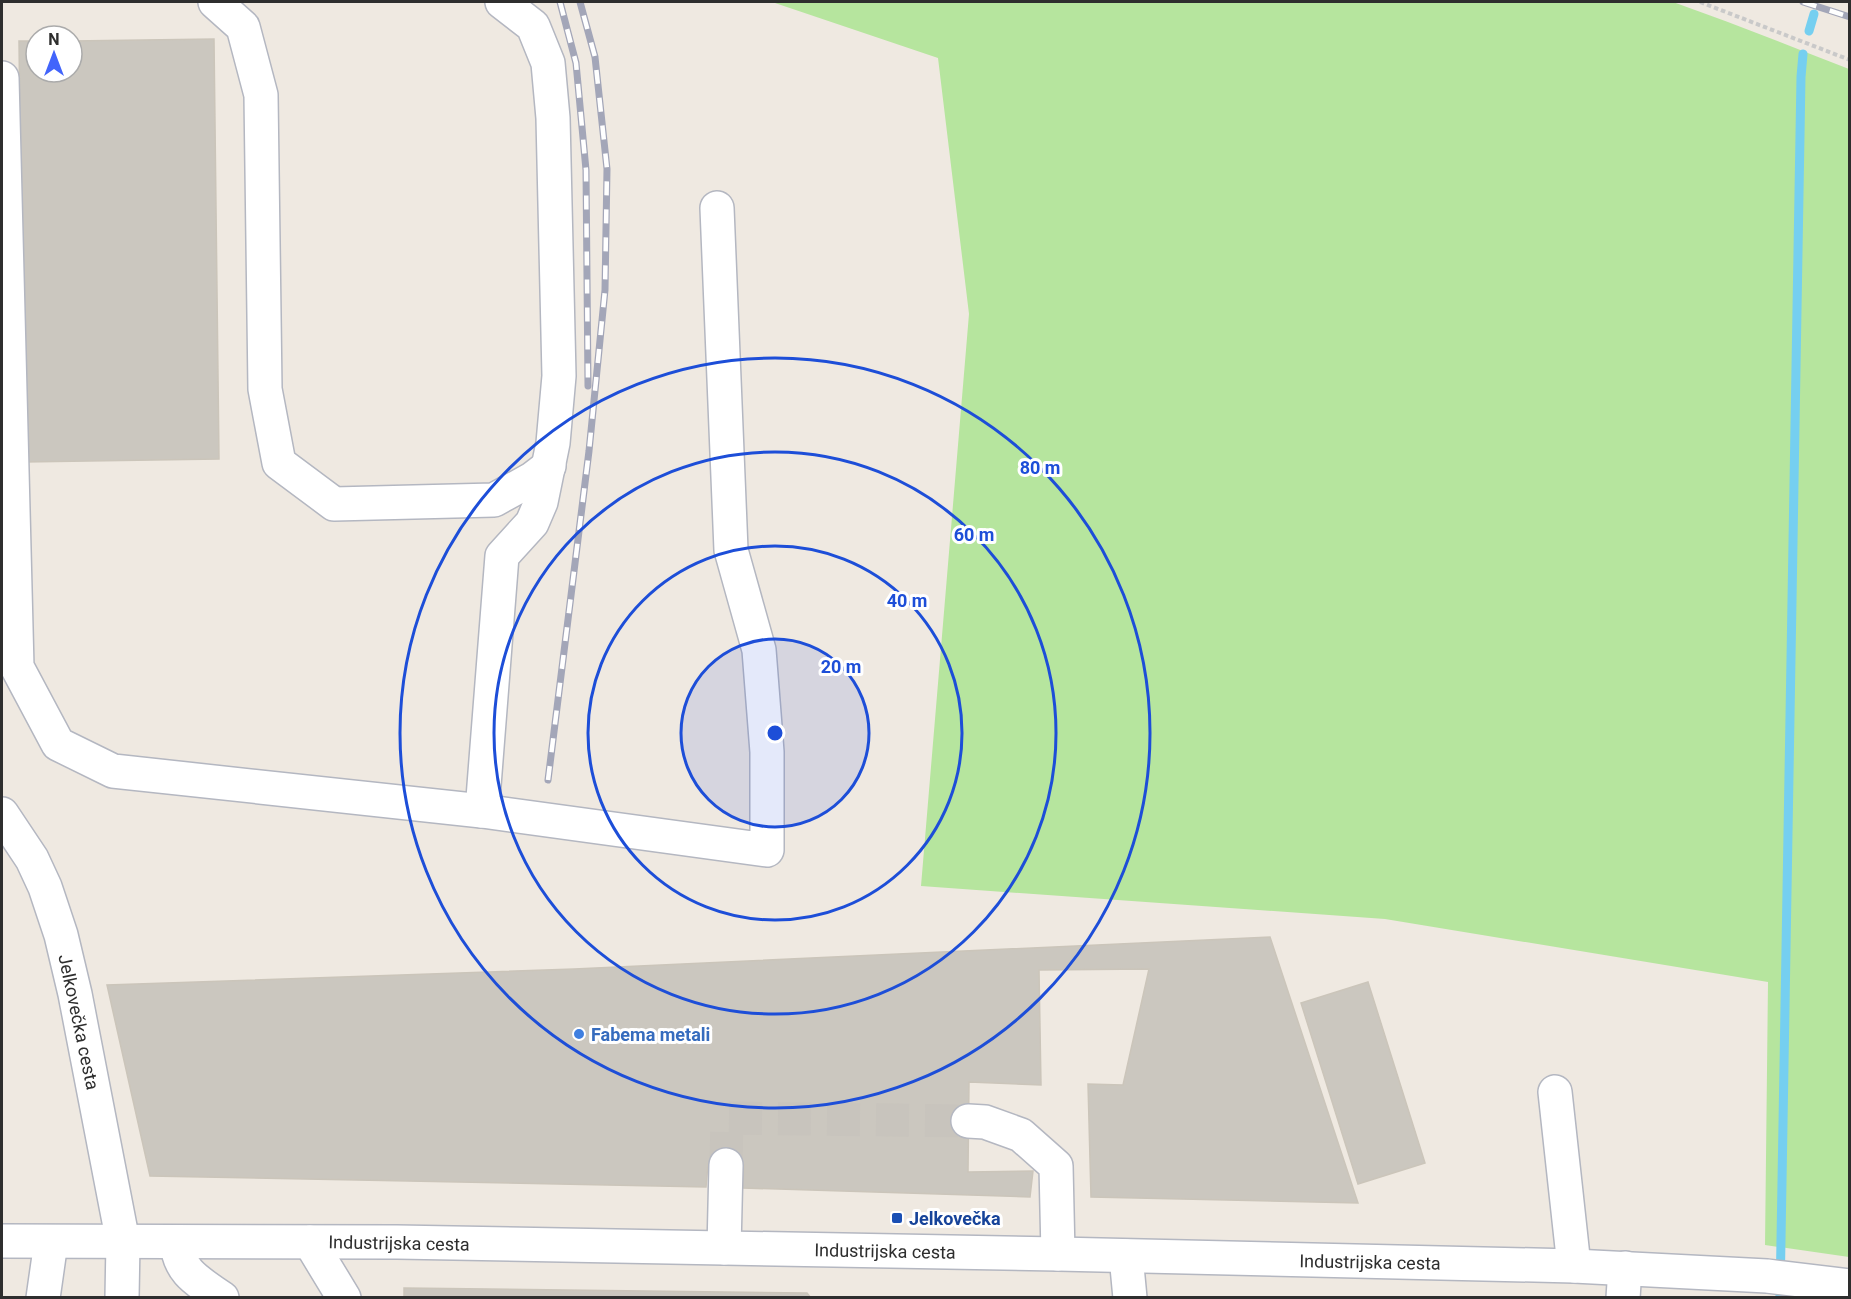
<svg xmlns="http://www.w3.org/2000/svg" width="1851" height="1299" font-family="Roboto,sans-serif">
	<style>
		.green { fill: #b6e59e }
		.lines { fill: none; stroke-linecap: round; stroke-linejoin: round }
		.stream { stroke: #75cff0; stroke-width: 9 }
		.building { fill: #cbc7bf; stroke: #cbc5ba; stroke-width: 1.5 }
		.minor-tunnel { stroke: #c8c4bd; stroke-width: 33; stroke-dasharray: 33 16; stroke-linecap: butt }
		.minor-casing { stroke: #b4b7c1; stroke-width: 36 }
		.path { stroke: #c9c9c9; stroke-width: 4; stroke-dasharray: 4.5 3; stroke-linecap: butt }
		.minor { stroke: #fff; stroke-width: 33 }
		.rail-casing { stroke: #a3a6b8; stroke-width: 7 }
		.rail { stroke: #fff; stroke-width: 4.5; stroke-dasharray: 14; stroke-linecap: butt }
		.ring { fill: none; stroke: #1d4ed8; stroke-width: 3 }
		.shop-dot { fill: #3f7fe0; stroke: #fff; stroke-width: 2 }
		.transit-dot { fill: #1a4fb4; stroke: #fff; stroke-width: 2 }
		.labels { text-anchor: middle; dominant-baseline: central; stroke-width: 6; stroke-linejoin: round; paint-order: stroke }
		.street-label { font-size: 18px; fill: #2e2e2e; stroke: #fff }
		.shop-label { font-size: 18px; font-weight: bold; fill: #366cbe; stroke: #fff; text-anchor: start }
		.transit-label { font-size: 18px; font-weight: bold; fill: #164399; stroke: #fff; text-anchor: start }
		.centre { fill: #1d4ed8; stroke: #fff; stroke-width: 3 }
		.ring-label { font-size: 18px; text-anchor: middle; font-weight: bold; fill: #1d4ed8; stroke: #fff; stroke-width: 6; stroke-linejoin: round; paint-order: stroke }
	</style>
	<rect width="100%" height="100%" fill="#efe9e1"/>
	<!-- green -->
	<path class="green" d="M 772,2 L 1673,2 C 1732,23 1791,46 1849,69 L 1849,1257 L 1765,1245 L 1768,982 L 1385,919 L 921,886 L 969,314 L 938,58 Z"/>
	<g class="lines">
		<!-- stream -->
		<g class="stream">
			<path d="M 1809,31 L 1814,14"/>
			<path d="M 1780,1298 L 1801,77 L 1803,54"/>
		</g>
	</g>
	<!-- building -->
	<g class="building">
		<path d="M 214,39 L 219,459 L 24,462 L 19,41 L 36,41 L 36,72 L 72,72 L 72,41 Z"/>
		<path d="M 1270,937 L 1358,1203 L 1091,1197 L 1088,1084 L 1123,1085 L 1149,969 L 1039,970 L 1041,1085 L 969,1082 L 968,1172 L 1033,1171 L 1030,1197 L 743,1188 L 744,1165 L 708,1164 L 706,1187 L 150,1176 L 107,985 L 574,969 Z"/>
		<path d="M 1368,982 L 1425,1163 L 1358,1184 L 1301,1003 Z"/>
		<path d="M 404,1288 L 807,1293 L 811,1298 L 404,1298 Z"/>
	</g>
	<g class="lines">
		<!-- minor-tunnel -->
		<path class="minor-tunnel" d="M 726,1165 L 727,1118 L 968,1121"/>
		<defs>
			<g id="minor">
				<path d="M 215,2 L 243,27 L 261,95 L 265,389 L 279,463 L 334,504 L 494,500 L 532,479 L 549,466"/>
				<path d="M 2,78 L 17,667 L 58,744 L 113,771 L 482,811 L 767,850 L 767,752 L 759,650 L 731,550 L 717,208"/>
				<path d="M 482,811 L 502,556 L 532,523 L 541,502 L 553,443 L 559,376 L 553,118 L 548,63 L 533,26 L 502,2"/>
				<path d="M 2,814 L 32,859 L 45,887 L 61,935 L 75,994 L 123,1242 L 122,1298"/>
				<path d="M 1555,1092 L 1574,1266"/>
				<path d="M 968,1121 L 985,1122 L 1021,1135 L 1056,1166 L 1058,1254"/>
				<path d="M 2,1241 L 397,1242 L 1058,1254 L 1574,1266 L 1767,1276 L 1850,1286"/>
				<path d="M 177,1242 C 178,1272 199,1282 222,1298"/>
				<path d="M 310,1242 L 344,1298"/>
				<path d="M 724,1248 L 726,1165"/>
				<path d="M 1126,1256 L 1130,1298"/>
				<path d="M 43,1298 L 51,1242"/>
				<path d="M 1623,1298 L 1625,1268"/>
			</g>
		</defs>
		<!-- minor casing -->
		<use href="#minor" class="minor-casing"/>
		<!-- path -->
		<path class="path" d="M 1700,2 L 1850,60"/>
		<!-- minor -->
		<use href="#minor" class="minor"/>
		<defs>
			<g id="rail">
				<path d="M 560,2 L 576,63 L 586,170 L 588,386"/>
				<path d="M 1803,2 L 1850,17"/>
				<path d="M 548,780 L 589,451 L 605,290 L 607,169 L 595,57 L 580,2"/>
			</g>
		</defs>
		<!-- rail casing -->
		<use href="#rail" class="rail-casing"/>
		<!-- rail -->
		<use href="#rail" class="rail"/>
	</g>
	<!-- distance rings -->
	<circle cx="775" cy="733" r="94" fill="#1d4ed8" fill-opacity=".12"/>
	<g class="ring">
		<circle cx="775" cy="733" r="94"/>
		<circle cx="775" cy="733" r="187"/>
		<circle cx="775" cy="733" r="281"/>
		<circle cx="775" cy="733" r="375"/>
	</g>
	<!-- markers -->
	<circle class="shop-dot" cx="579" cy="1034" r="6"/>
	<rect class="transit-dot" x="891" y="1212" width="12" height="12" rx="3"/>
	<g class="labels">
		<!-- street labels -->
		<g class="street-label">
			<text transform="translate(79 1022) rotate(78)">Jelkovečka cesta</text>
			<text transform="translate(399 1243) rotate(1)">Industrijska cesta</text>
			<text transform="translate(885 1251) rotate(1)">Industrijska cesta</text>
			<text transform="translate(1370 1262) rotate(1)">Industrijska cesta</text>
		</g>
		<!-- shop labels -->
		<g class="shop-label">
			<text x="591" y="1034">Fabema metali</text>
		</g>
		<!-- transit labels -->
		<g class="transit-label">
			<text x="909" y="1218">Jelkovečka</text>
		</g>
	</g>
	<circle cx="775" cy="733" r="9" class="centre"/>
	<g class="ring-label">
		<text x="1040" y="474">80 m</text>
		<text x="974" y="541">60 m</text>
		<text x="907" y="607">40 m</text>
		<text x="841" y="673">20 m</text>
	</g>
	<!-- border -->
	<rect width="1851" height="1299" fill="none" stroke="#2e2e2e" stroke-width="6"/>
	<!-- north arrow -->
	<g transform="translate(54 54)"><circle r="28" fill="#ffffff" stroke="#ababab" stroke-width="1.5"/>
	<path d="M0-4.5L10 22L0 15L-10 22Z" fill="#4264fb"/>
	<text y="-9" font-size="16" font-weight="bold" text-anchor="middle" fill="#2e2e2e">N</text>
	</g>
</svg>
